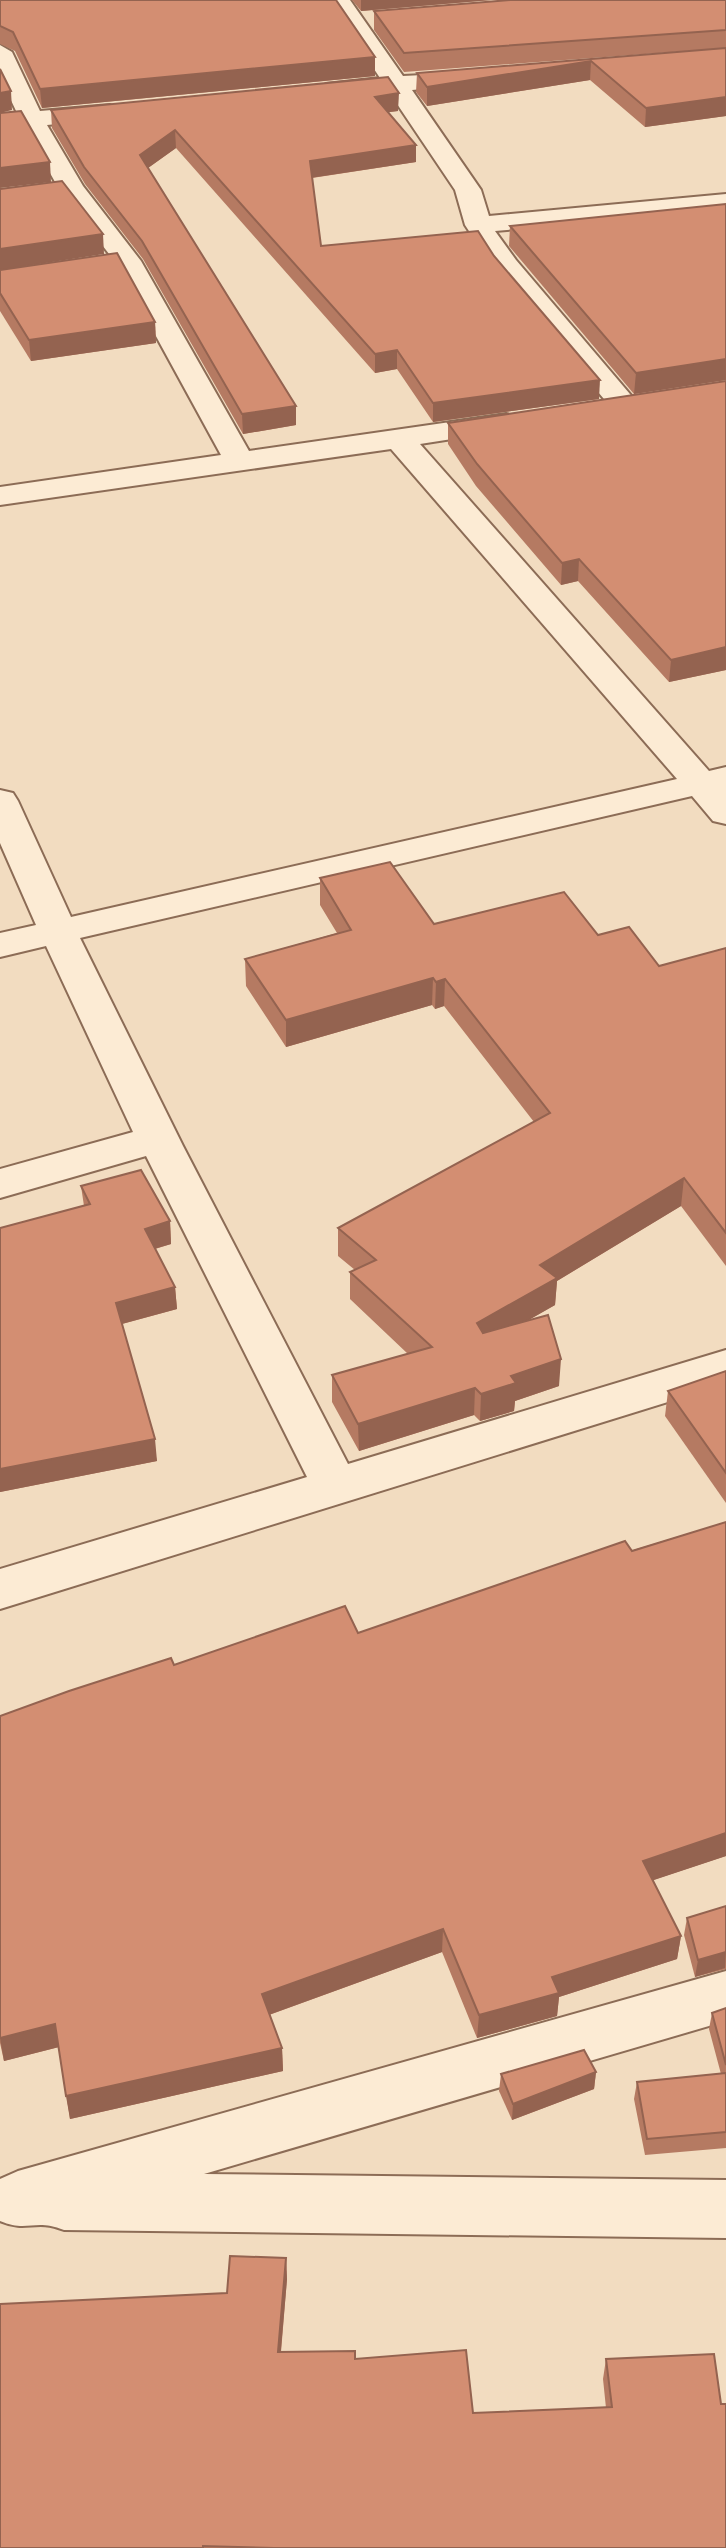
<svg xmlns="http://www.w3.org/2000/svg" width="726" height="2548" font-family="'Roboto Serif',serif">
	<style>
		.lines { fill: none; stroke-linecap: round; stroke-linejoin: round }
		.minor-casing { stroke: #8c6c56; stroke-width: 4 }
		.minor { fill: #fcebd4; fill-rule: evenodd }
		.wall { fill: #b57a62 }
		.shaded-wall { fill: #946350 }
		.building { fill: #d38e72; stroke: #946350; stroke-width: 2 }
	</style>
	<rect width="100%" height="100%" fill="#f2dcc0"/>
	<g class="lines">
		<defs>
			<g id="minor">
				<path d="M 328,0 L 350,0 L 403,76 L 484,72 L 488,77 L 476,84 L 412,90 L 481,190 L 489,216 L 726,194 L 726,210 L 495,231 L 516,260 L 635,400 L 640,406 L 635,412 L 615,412 L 496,272 L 465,225 L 455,190 L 389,92 L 326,94 L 322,89 L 326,84 L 380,78 Z"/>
				<path d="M 0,45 L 12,52 L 40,111 L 110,105 L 122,112 L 110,119 L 47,125 L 83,186 L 141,261 L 249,451 L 506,414 L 516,417 L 521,423 L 516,429 L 420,444 L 709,771 L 726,767 L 726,824 L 713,821 L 692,796 L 80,938 L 183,1146 L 348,1464 L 726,1350 L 726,1384 L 0,1609 L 0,1569 L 307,1477 L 146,1156 L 0,1198 L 0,1169 L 133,1132 L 46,946 L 0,957 L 0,933 L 36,925 L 0,843 L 0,790 L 13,793 L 18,801 L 71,917 L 677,779 L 391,449 L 0,505 L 0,487 L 221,455 L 116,263 L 59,189 L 24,127 L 0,129 L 0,115 L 17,113 L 0,77 Z"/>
				<path d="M 726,1971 L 726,2021 L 204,2174 L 726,2180 L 726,2238 L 64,2230 C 34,2218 28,2233 0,2221 L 0,2179 L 18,2171 Z"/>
			</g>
		</defs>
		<!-- minor casing -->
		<use href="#minor" class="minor-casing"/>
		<!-- minor -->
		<use href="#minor" class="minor"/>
	</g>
	<!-- wall -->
	<g class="wall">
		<path d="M 0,0 L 375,57 L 375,76 L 42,108 L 15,51 L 0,44 Z"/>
		<path d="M 352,0 L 491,0 L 361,11 Z"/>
		<path d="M 726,0 L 726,48 L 404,72 L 374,30 L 374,11 Z"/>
		<path d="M 726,48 L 726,116 L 645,127 L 590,80 L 427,106 L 416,92 L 417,73 Z"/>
		<path d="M 51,110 L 398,111 L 388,112 L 416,145 L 416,162 L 312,178 L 321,246 L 494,256 L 599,399 L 433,422 L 397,369 L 375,373 L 176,148 L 148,168 L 296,425 L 243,434 L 143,259 L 85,184 L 52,128 Z"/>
		<path d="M 726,204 L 726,380 L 634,394 L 509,246 L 510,226 Z"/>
		<path d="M 0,270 L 155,322 L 156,343 L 31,361 L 0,311 Z"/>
		<path d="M 726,381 L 726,670 L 669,682 L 578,581 L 561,585 L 476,486 L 448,444 L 448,423 Z"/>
		<path d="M 320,878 L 434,924 L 598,935 L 659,966 L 726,948 L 726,1266 L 681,1206 L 557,1281 L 555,1305 L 527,1321 L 559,1386 L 515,1401 L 514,1411 L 480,1421 L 474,1415 L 359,1451 L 332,1402 L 332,1375 L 408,1354 L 350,1299 L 350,1272 L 355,1270 L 338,1256 L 338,1228 L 534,1122 L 444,1006 L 435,1009 L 432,1005 L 286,1047 L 246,986 L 245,959 L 337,933 L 320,905 Z"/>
		<path d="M 81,1186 L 170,1221 L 171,1244 L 155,1249 L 175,1287 L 177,1309 L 122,1324 L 157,1461 L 0,1492 L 0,1228 L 84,1206 Z"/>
		<path d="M 726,1371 L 726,1503 L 665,1416 L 668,1391 Z"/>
		<path d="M 726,1522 L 726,1856 L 653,1880 L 681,1936 L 677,1959 L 559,1997 L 557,2016 L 477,2038 L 442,1952 L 269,2015 L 282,2048 L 283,2071 L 70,2119 L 59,2047 L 4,2061 L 0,2043 L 0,1716 L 174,1665 L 358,1633 Z"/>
		<path d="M 726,1906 L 726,1969 L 695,1977 L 684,1935 L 687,1918 Z"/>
		<path d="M 726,2008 L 726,2148 L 645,2155 L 634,2099 L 637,2082 L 721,2074 L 709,2029 L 712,2013 Z"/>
		<path d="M 596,2072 L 594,2089 L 512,2120 L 499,2091 L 501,2074 Z"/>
		<path d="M 286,2258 L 287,2279 L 281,2352 L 355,2359 L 473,2413 L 606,2408 L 603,2379 L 606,2359 L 721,2404 L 726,2548 L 0,2548 L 227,2293 Z"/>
	</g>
	<!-- shaded-wall -->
	<g class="shaded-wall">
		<path d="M 361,0 L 491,0 L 361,11 Z"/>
		<path d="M 375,57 L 375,76 L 42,108 L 40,89 Z"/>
		<path d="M 591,61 L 590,80 L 427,106 L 427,87 Z"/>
		<path d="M 11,91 L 12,110 L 0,113 L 0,93 Z"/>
		<path d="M 399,93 L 398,111 L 375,114 L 375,97 Z"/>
		<path d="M 726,97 L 726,116 L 645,127 L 646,108 Z"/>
		<path d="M 175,130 L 176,148 L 141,173 L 140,155 Z"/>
		<path d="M 416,145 L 416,162 L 310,178 L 310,161 Z"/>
		<path d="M 50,162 L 51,182 L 0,188 L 0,168 Z"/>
		<path d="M 103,234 L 104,254 L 0,270 L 0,249 Z"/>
		<path d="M 155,322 L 156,343 L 31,361 L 29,340 Z"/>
		<path d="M 397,350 L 397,369 L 375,373 L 375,354 Z"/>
		<path d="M 726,359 L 726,380 L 634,394 L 636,373 Z"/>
		<path d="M 600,380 L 599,399 L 433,422 L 433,403 Z"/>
		<path d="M 296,406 L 296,425 L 243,434 L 242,414 Z"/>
		<path d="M 579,559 L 578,581 L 561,585 L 562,563 Z"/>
		<path d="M 726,647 L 726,670 L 669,682 L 671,660 Z"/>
		<path d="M 433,978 L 432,1005 L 286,1047 L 286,1020 Z"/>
		<path d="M 445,979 L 444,1006 L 435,1009 L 436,982 Z"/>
		<path d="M 684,1178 L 681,1206 L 557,1281 L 555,1305 L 476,1350 L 477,1323 L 540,1265 Z"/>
		<path d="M 170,1221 L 171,1244 L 147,1251 L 145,1229 Z"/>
		<path d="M 175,1287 L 177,1309 L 118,1325 L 116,1303 Z"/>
		<path d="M 561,1359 L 559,1386 L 515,1401 L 514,1411 L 480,1421 L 481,1394 L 511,1376 Z"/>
		<path d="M 475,1388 L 474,1415 L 359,1451 L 358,1424 Z"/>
		<path d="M 155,1439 L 157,1461 L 0,1492 L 0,1469 Z"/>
		<path d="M 726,1833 L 726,1856 L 639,1885 L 643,1861 Z"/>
		<path d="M 443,1929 L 442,1952 L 263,2017 L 262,1994 Z"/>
		<path d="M 681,1936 L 677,1959 L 559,1997 L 557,2016 L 477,2038 L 479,2015 L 552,1977 Z"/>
		<path d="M 726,1952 L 725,1968 L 695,1977 L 698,1960 Z"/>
		<path d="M 55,2024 L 59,2047 L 4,2061 L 0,2038 Z"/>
		<path d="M 282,2048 L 283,2071 L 70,2119 L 66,2096 Z"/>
		<path d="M 596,2072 L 594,2089 L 512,2120 L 513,2104 Z"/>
		<path d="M 286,2258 L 287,2279 L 279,2372 L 278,2352 Z"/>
	</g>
	<!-- building -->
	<g class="building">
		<path d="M 0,0 L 336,0 L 375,57 L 40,89 L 13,32 L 0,26 Z"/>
		<path d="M 510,0 L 726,0 L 726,30 L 404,53 L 374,11 Z"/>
		<path d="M 726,48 L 726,97 L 646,108 L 591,61 L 427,87 L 417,73 Z"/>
		<path d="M 0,69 L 11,91 L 0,93 Z"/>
		<path d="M 388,77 L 399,93 L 375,97 L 416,145 L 310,161 L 321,246 L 478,231 L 494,256 L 600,380 L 433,403 L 397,350 L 375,354 L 175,130 L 140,155 L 296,406 L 242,414 L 142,241 L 84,167 L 51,110 Z"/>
		<path d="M 21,111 L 50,162 L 0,168 L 0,113 Z"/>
		<path d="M 62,181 L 103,234 L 0,249 L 0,189 Z"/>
		<path d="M 726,204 L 726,359 L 636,373 L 510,226 Z"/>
		<path d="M 117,253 L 155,322 L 29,340 L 0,293 L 0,270 Z"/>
		<path d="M 726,381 L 726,647 L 671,660 L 579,559 L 562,563 L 477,464 L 448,423 Z"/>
		<path d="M 390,862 L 434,924 L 564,892 L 598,935 L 629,927 L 659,966 L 726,948 L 726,1233 L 684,1178 L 540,1265 L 557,1278 L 477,1323 L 483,1333 L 548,1315 L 561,1359 L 511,1376 L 516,1383 L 481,1394 L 475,1388 L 358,1424 L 332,1375 L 432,1347 L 350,1272 L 376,1260 L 338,1228 L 550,1113 L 445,979 L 436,982 L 433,978 L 286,1020 L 245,959 L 351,930 L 320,878 Z"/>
		<path d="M 141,1170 L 170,1221 L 145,1229 L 175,1287 L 116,1303 L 155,1439 L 0,1469 L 0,1228 L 90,1204 L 81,1186 Z"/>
		<path d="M 726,1371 L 726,1473 L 668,1391 Z"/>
		<path d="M 726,1522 L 726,1833 L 643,1861 L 681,1936 L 552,1977 L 559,1993 L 479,2015 L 443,1929 L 262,1994 L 282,2048 L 66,2096 L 55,2024 L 0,2038 L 0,1716 L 69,1691 L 171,1658 L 174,1665 L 345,1606 L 358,1633 L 625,1541 L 632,1551 Z"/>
		<path d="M 726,1906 L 726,1952 L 698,1960 L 687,1918 Z"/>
		<path d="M 726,2008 L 726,2065 L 712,2013 Z"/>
		<path d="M 584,2050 L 596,2072 L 513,2104 L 501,2074 Z"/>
		<path d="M 726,2073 L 726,2132 L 647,2139 L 637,2082 Z"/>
		<path d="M 230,2256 L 286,2258 L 278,2352 L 355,2351 L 355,2359 L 466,2350 L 473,2413 L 612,2407 L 606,2359 L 714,2354 L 721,2404 L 726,2404 L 726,2548 L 274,2548 L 203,2546 L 203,2548 L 0,2548 L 0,2304 L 227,2293 Z"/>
	</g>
</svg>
